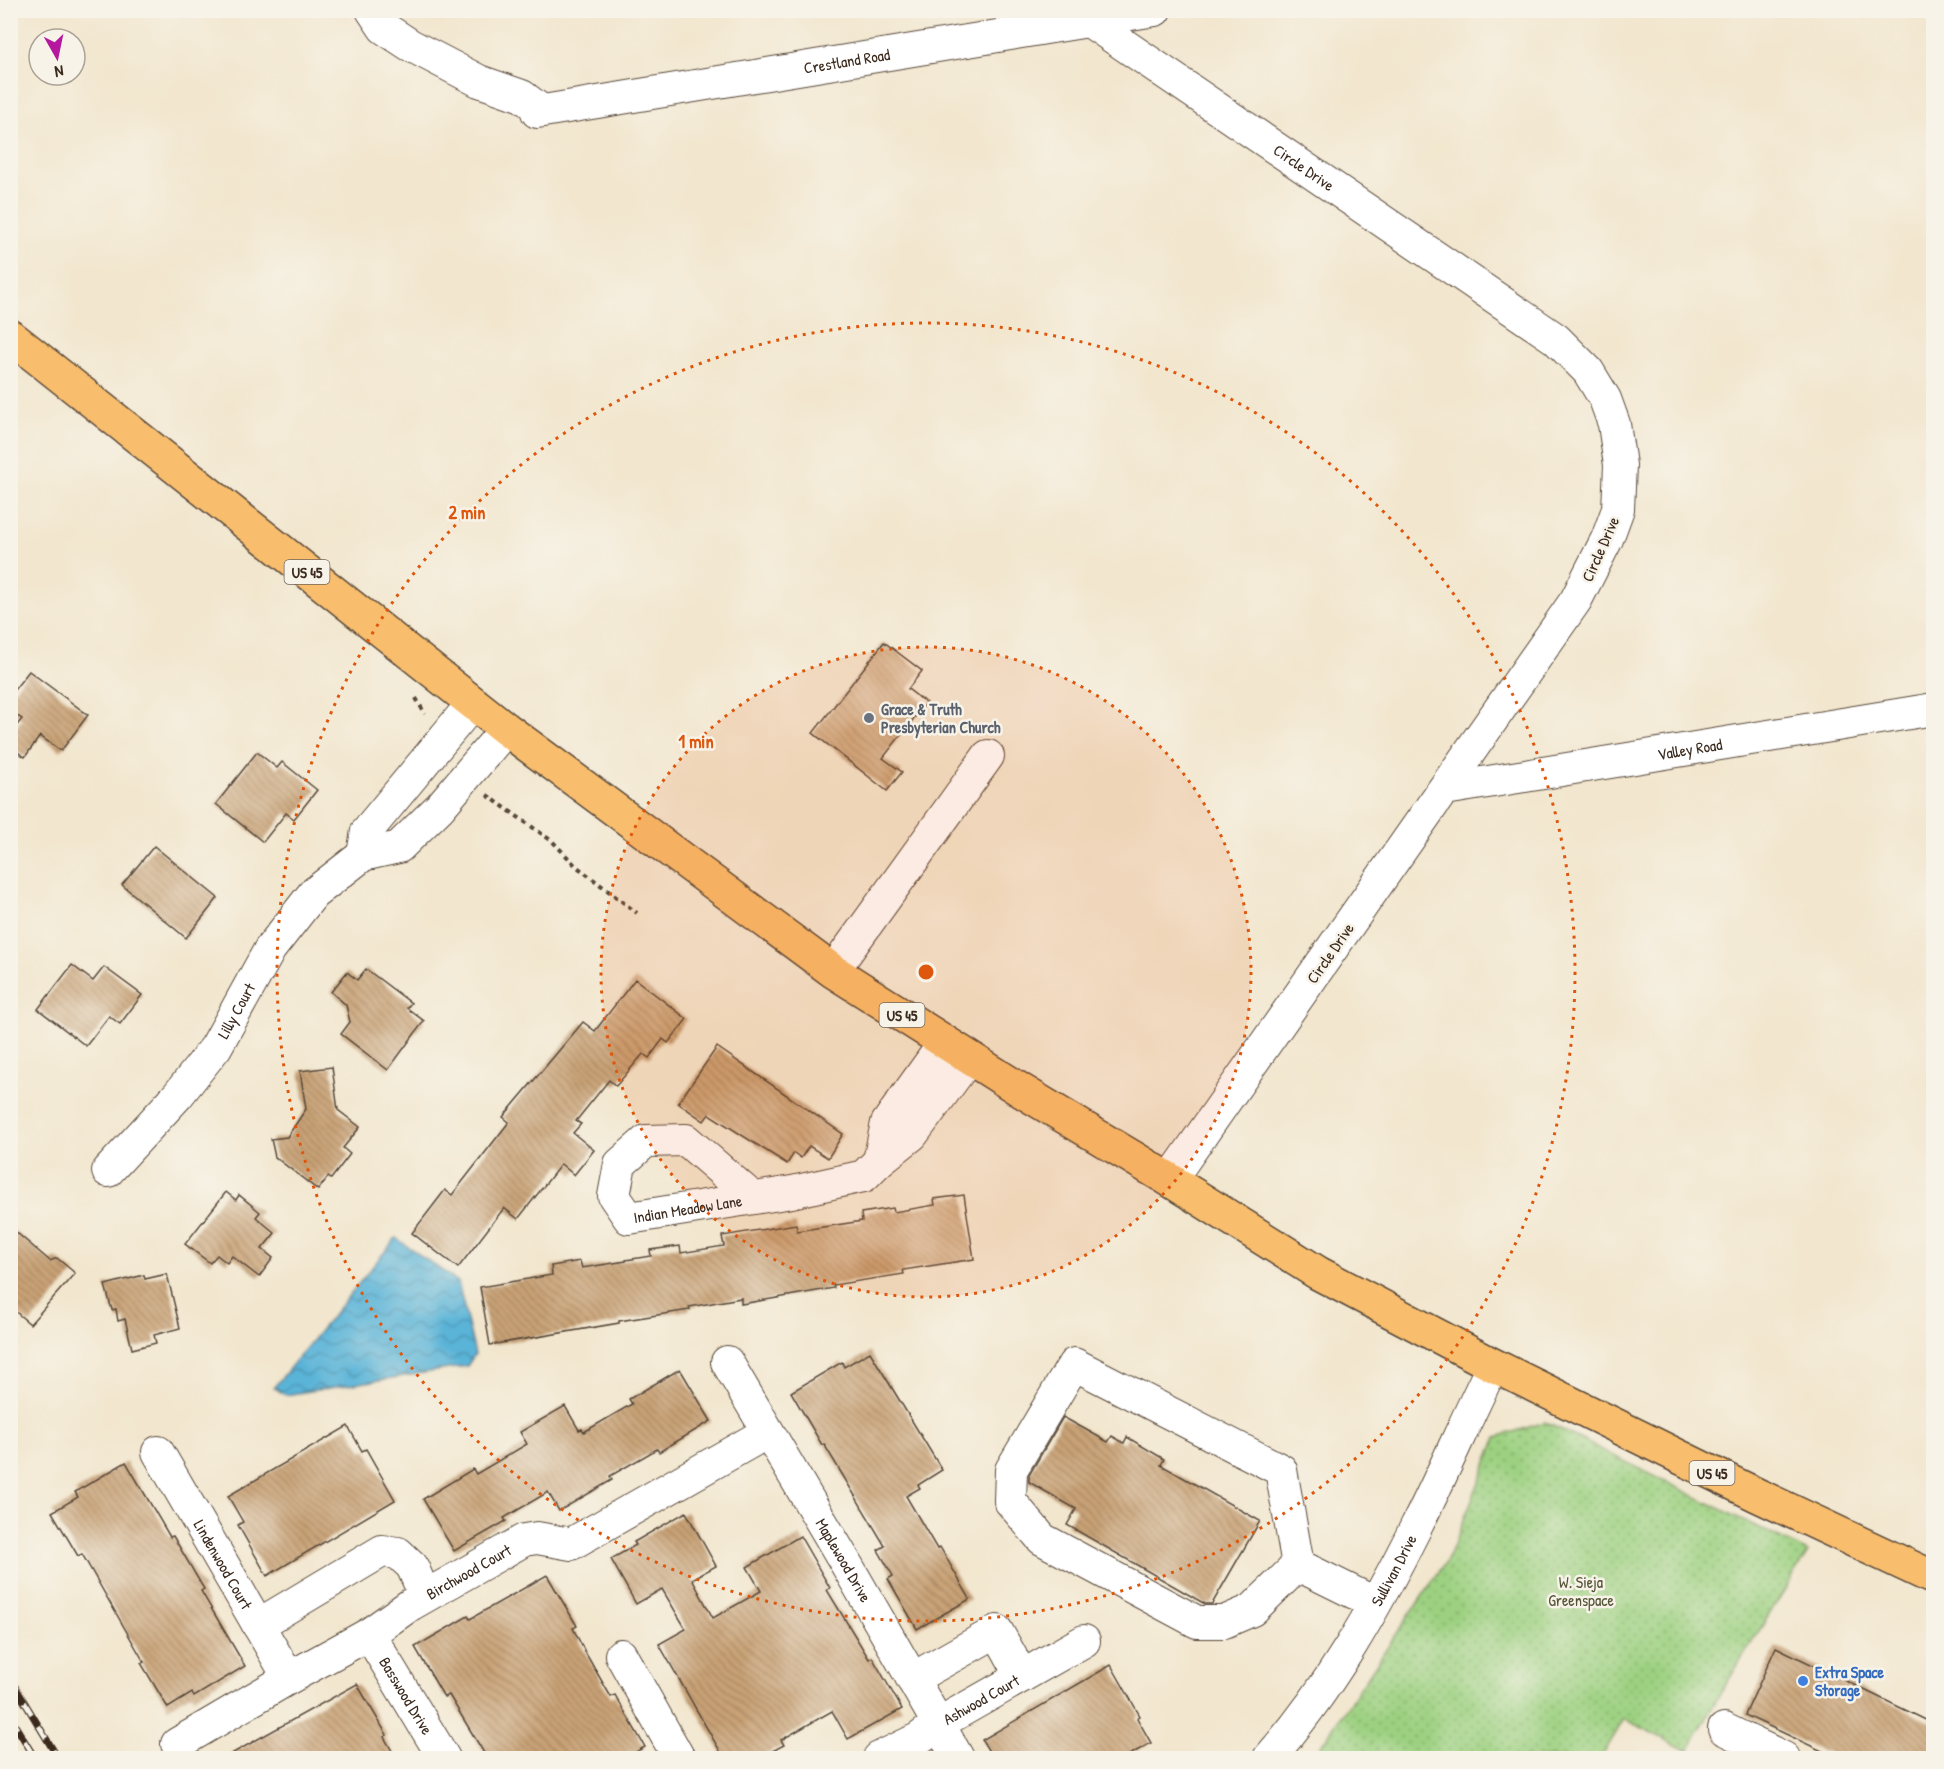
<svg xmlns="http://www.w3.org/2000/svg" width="1944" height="1769" font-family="'Patrick Hand',sans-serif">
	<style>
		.green { fill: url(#green-dots); stroke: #6c7e50; stroke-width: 1.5 }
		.water { fill: url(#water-waves); stroke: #4a6f7b; stroke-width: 1.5 }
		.building { fill: url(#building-back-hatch) }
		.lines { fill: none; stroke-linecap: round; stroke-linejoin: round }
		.minor-casing { stroke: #564638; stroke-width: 34 }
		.major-casing { stroke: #564638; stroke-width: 36 }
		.path { stroke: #564638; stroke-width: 4; stroke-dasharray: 4.5 4.5; stroke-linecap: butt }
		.minor { stroke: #fff; stroke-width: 32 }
		.major { stroke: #f9be6d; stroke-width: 33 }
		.rail-casing { stroke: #3b2a1e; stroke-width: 7 }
		.rail { stroke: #f7f3e8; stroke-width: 4.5; stroke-dasharray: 14; stroke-linecap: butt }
		.ring { fill: none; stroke: #df570d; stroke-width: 3; stroke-dasharray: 3 6 }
		.worship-dot { fill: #6b7280; stroke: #f7f3e8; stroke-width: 2 }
		.shop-dot { fill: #3f7fe0; stroke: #f7f3e8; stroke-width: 2 }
		.labels { text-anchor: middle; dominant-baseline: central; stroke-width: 5; stroke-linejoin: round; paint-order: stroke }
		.shield { fill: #f7f3e8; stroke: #73665b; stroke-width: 1.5 }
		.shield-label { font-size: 15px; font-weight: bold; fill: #3b2a1e }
		.street-label { font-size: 16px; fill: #3b2a1e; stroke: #f7f3e8 }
		.worship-label { font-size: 16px; font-weight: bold; fill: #5b616d; stroke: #f7f3e8; text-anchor: start }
		.park-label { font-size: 16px; fill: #545437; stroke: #f7f3e8 }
		.shop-label { font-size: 16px; font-weight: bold; fill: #366cbe; stroke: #f7f3e8; text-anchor: start }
		.centre { fill: #df570d; stroke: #f7f3e8; stroke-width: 3 }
		.ring-label { font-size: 18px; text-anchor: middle; font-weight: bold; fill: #df570d; stroke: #f7f3e8; stroke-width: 5; stroke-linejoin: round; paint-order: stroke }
	</style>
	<defs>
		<pattern id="green-dots" width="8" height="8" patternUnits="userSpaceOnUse" patternTransform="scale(1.5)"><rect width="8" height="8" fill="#9dd181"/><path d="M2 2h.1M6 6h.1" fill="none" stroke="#81aa69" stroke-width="1.8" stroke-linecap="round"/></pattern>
		<pattern id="water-waves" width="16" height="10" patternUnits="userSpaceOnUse" patternTransform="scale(1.5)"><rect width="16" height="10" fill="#5ab4d8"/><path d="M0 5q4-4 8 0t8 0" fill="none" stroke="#4c93af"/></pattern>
		<pattern id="building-back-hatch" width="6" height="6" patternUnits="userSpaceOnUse" patternTransform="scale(1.5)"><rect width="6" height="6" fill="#c9a276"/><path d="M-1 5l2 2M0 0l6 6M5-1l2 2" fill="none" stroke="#a48460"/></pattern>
	</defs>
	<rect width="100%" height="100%" fill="#f7f3e8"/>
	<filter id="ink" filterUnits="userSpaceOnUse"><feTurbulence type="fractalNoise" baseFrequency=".0167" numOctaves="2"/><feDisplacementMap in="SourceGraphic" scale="12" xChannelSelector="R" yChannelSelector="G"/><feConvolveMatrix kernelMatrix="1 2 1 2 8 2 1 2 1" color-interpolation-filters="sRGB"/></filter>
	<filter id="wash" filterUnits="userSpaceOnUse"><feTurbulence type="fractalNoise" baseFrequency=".008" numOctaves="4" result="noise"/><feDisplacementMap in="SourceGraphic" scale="24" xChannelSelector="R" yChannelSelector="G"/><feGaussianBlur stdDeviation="1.35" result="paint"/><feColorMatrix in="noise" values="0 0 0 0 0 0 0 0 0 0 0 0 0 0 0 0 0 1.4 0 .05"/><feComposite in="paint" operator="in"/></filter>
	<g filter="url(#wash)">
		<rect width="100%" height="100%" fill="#f2e6ce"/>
		<!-- green -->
		<path class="green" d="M 1545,1422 L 1808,1552 L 1718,1697 L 1688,1751 L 1624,1719 L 1601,1758 L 1314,1758 L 1313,1757 L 1449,1557 L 1497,1437 Z"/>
		<!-- water -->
		<path class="water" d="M 396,1238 L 458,1282 L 475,1354 L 467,1366 L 285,1395 L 274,1387 Z"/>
		<g id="blocks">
			<!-- building -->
			<g class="building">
				<path d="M 884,642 L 922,671 L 908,689 L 926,703 L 883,758 L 902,772 L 887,791 L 813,733 Z"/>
				<path d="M 29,671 L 88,715 L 61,751 L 40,736 L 25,757 L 10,747 L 10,734 L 22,719 L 10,711 L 10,695 Z"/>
				<path d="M 257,752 L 277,768 L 282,762 L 317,790 L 294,819 L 286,813 L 263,842 L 216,804 Z"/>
				<path d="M 154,846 L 218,898 L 186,938 L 122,885 Z"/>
				<path d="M 72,965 L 93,981 L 104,967 L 142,995 L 120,1024 L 109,1016 L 86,1046 L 38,1009 Z"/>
				<path d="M 366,969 L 411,1003 L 407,1008 L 424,1021 L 388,1070 L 341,1034 L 350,1022 L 346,1005 L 331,992 L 347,972 L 357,980 Z"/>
				<path d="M 635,979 L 687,1019 L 668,1043 L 663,1039 L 649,1058 L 643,1054 L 616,1086 L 609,1080 L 576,1121 L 581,1124 L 573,1133 L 594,1150 L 574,1175 L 561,1164 L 518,1219 L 504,1208 L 458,1268 L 412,1233 L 445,1190 L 452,1195 L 509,1122 L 503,1117 L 583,1022 L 595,1031 Z"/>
				<path d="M 717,1047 L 843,1134 L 828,1158 L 809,1146 L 801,1158 L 794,1153 L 787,1164 L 709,1114 L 704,1121 L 678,1103 Z"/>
				<path d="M 332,1067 L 338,1110 L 360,1127 L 343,1148 L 350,1154 L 331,1179 L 328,1177 L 318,1190 L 275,1157 L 271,1139 L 287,1137 L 306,1109 L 300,1071 Z"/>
				<path d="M 226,1192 L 236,1200 L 239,1195 L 260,1212 L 256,1217 L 275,1233 L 262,1249 L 273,1258 L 259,1277 L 232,1256 L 227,1263 L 217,1255 L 210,1263 L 185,1244 Z"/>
				<path d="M 964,1195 L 974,1259 L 903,1270 L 904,1274 L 833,1285 L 834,1288 L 777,1298 L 741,1304 L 741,1298 L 689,1307 L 690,1310 L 619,1321 L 619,1323 L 490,1345 L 480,1287 L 552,1275 L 551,1266 L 580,1261 L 582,1268 L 626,1261 L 626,1260 L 651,1256 L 650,1250 L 680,1246 L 681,1253 L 724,1246 L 722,1236 L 796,1224 L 797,1231 L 862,1221 L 861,1213 L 893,1208 L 894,1212 L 935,1205 L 934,1199 Z"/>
				<path d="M 10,1227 L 50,1261 L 57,1258 L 75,1273 L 30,1324 L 10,1307 Z"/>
				<path d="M 167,1274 L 180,1328 L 154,1335 L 156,1343 L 132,1349 L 125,1319 L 118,1321 L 116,1309 L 112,1310 L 105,1285 L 144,1275 L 145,1279 Z"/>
				<path d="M 870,1352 L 942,1470 L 918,1485 L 920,1488 L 906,1496 L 937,1549 L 940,1547 L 970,1599 L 917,1629 L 888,1579 L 893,1576 L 878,1550 L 885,1546 L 824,1444 L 822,1445 L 791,1392 L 842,1362 L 844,1367 Z"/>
				<path d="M 680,1369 L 711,1421 L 659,1452 L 657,1449 L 610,1476 L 612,1480 L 559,1511 L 548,1492 L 504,1518 L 506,1521 L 454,1551 L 423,1499 L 473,1469 L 476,1474 L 527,1444 L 520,1432 L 565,1406 L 579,1430 L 582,1429 L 584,1432 L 632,1404 L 629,1399 Z"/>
				<path d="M 1063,1417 L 1108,1442 L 1112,1436 L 1124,1443 L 1127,1437 L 1164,1459 L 1161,1465 L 1260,1521 L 1212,1604 L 1205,1604 L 1067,1525 L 1076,1509 L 1029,1482 L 1029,1475 Z"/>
				<path d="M 348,1426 L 362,1451 L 366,1449 L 395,1500 L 267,1576 L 238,1525 L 243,1522 L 228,1496 Z"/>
				<path d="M 126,1462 L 170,1537 L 173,1536 L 204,1589 L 201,1591 L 245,1666 L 194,1697 L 192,1693 L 168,1708 L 141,1663 L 144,1662 L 82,1554 L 78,1556 L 52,1512 L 78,1497 L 75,1492 Z"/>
				<path d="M 686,1512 L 716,1566 L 692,1579 L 713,1618 L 761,1591 L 747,1567 L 800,1536 L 830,1588 L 827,1590 L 869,1659 L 872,1657 L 902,1709 L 848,1739 L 832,1711 L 781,1740 L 784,1745 L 759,1758 L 724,1758 L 659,1644 L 686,1629 L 662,1589 L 636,1604 L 611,1559 L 636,1545 L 634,1542 Z"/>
				<path d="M 547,1575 L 577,1626 L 573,1628 L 586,1654 L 611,1697 L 615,1695 L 645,1747 L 624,1758 L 487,1758 L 449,1695 L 444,1697 L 415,1647 L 468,1616 L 470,1619 Z"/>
				<path d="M 1776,1647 L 1934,1724 L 1934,1758 L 1837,1758 L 1745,1715 Z"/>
				<path d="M 1111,1665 L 1140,1716 L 1137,1718 L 1151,1743 L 1124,1758 L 993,1758 L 982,1740 Z"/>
				<path d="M 357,1684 L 387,1735 L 384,1737 L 396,1758 L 224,1758 Z"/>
			</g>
		</g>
	</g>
	<g filter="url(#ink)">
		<use href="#blocks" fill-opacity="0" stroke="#564638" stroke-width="1.5"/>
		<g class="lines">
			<defs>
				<g id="minor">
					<path d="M 372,10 L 384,28 L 410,45 L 479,81 L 522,96 L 542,111"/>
					<path id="s1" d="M 1089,21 L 1556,339 L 1588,371 L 1605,399 L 1614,424 L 1620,465 L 1618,509 L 1607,539 L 1576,600 L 1170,1180"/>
					<path id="s2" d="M 537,112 L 1155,10"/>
					<path id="s3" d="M 1445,789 L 1934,709"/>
					<path d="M 363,855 L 367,831 L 473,703"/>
					<path d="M 833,971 L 988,756"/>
					<path d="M 945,1042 L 887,1123 L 879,1161 L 912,1135 L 969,1058"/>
					<path id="s4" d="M 108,1171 L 178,1095 L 216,1047 L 270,949 L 313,894 L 363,855 L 399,847 L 440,807 L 506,729"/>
					<path id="s5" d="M 753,1198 L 686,1140 L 646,1141 L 620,1164 L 614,1196 L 629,1218 L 792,1192 L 864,1176 L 879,1161"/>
					<path id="s6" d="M 727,1362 L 844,1560 L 958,1758"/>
					<path id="s7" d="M 158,1452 L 289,1678"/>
					<path d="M 1298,1565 L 1281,1470 L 1074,1364 L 1011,1470 L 1010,1501 L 1042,1539 L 1197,1622 L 1224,1622 L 1252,1610 L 1298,1565 L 1375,1603"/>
					<path d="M 258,1625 L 382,1551 L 398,1553 L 412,1566 L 425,1596"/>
					<path id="s8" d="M 369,1634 L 444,1758"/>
					<path d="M 621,1655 L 679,1758"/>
					<path d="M 912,1679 L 997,1631 L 1022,1676"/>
					<path d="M 1724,1729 L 1784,1758"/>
					<path id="s9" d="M 177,1744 L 289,1678 L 369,1634 L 410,1605 L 524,1540 L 537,1538 L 571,1544 L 768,1432"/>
					<path id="s10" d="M 879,1758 L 918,1739 L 938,1724 L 1084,1641"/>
					<path id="s11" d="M 1269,1758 C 1329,1690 1375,1609 1416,1527 C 1443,1474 1466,1419 1493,1365"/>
				</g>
				<path id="major" d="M 10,336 L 506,729 L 833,971 L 1022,1091 L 1170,1180 L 1318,1273 L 1493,1365 L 1757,1495 L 1934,1578"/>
			</defs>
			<!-- minor casing -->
			<use href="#minor" class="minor-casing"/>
			<!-- major casing -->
			<use href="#major" class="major-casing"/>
			<!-- path -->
			<g class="path">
				<path d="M 416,698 L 425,714"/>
				<path d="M 487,795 L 552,841 L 576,866 L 637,913"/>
			</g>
			<!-- minor -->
			<use href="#minor" class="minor"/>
			<!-- major -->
			<use href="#major" class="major"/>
			<defs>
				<g id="rail">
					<path d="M 10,1678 L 58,1758"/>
					<path d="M 10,1717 L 35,1758"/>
				</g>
			</defs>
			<!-- rail casing -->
			<use href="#rail" class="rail-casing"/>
			<!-- rail -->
			<use href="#rail" class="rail"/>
		</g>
	</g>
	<!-- distance rings -->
	<circle cx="926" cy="972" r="325" fill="#df570d" fill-opacity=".12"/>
	<g class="ring">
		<circle cx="926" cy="972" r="325"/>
		<circle cx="926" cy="972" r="649"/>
	</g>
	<!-- markers -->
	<circle class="worship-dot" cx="869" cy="718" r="6"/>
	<circle class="shop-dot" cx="1803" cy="1681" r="6"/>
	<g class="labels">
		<!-- shield labels -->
		<g class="shield">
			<rect x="284.5" y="560" width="45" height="24" rx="4.5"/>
			<rect x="879.5" y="1003" width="45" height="24" rx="4.5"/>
			<rect x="1689.5" y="1461" width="45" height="24" rx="4.5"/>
		</g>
		<g class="shield-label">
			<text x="307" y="572">US 45</text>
			<text x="902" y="1015">US 45</text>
			<text x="1712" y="1473">US 45</text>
		</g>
		<!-- street labels -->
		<g class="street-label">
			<text stroke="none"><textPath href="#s2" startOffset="314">Crestland Road</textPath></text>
			<text stroke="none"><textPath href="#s1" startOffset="260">Circle Drive</textPath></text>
			<text transform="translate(1600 549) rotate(-66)">Circle Drive</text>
			<text stroke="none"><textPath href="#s3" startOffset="248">Valley Road</textPath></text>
			<text transform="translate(1330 953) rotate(-55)">Circle Drive</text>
			<text stroke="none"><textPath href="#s4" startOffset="206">Lilly Court</textPath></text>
			<text stroke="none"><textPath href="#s5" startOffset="282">Indian Meadow Lane</textPath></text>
			<text stroke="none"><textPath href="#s6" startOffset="230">Maplewood Drive</textPath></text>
			<text stroke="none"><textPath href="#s7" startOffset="130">Lindenwood Court</textPath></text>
			<text stroke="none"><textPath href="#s11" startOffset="226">Sullivan Drive</textPath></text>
			<text stroke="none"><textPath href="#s9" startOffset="339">Birchwood Court</textPath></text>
			<text stroke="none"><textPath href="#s8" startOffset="72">Basswood Drive</textPath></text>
			<text stroke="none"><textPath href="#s10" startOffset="118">Ashwood Court</textPath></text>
		</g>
		<!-- worship labels -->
		<g class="worship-label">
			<text x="881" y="709">Grace &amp; Truth<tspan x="881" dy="18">Presbyterian Church</tspan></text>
		</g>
		<!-- park labels -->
		<g class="park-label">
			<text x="1581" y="1582">W. Sieja<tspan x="1581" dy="18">Greenspace</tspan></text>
		</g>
		<!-- shop labels -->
		<g class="shop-label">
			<text x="1815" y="1672">Extra Space<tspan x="1815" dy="18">Storage</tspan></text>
		</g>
	</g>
	<circle cx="926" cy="972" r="9" class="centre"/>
	<g class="ring-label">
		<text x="467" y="519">2 min</text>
		<text x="696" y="748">1 min</text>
	</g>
	<!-- margin -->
	<rect width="1944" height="1769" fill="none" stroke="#f7f3e8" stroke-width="36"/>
	<!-- north arrow -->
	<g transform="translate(57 57) rotate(171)"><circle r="28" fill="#f7f3e8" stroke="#aca397" stroke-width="1.5"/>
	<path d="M0-4.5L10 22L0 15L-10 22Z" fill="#b5179e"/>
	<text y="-9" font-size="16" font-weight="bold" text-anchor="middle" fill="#3b2a1e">N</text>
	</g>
</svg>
